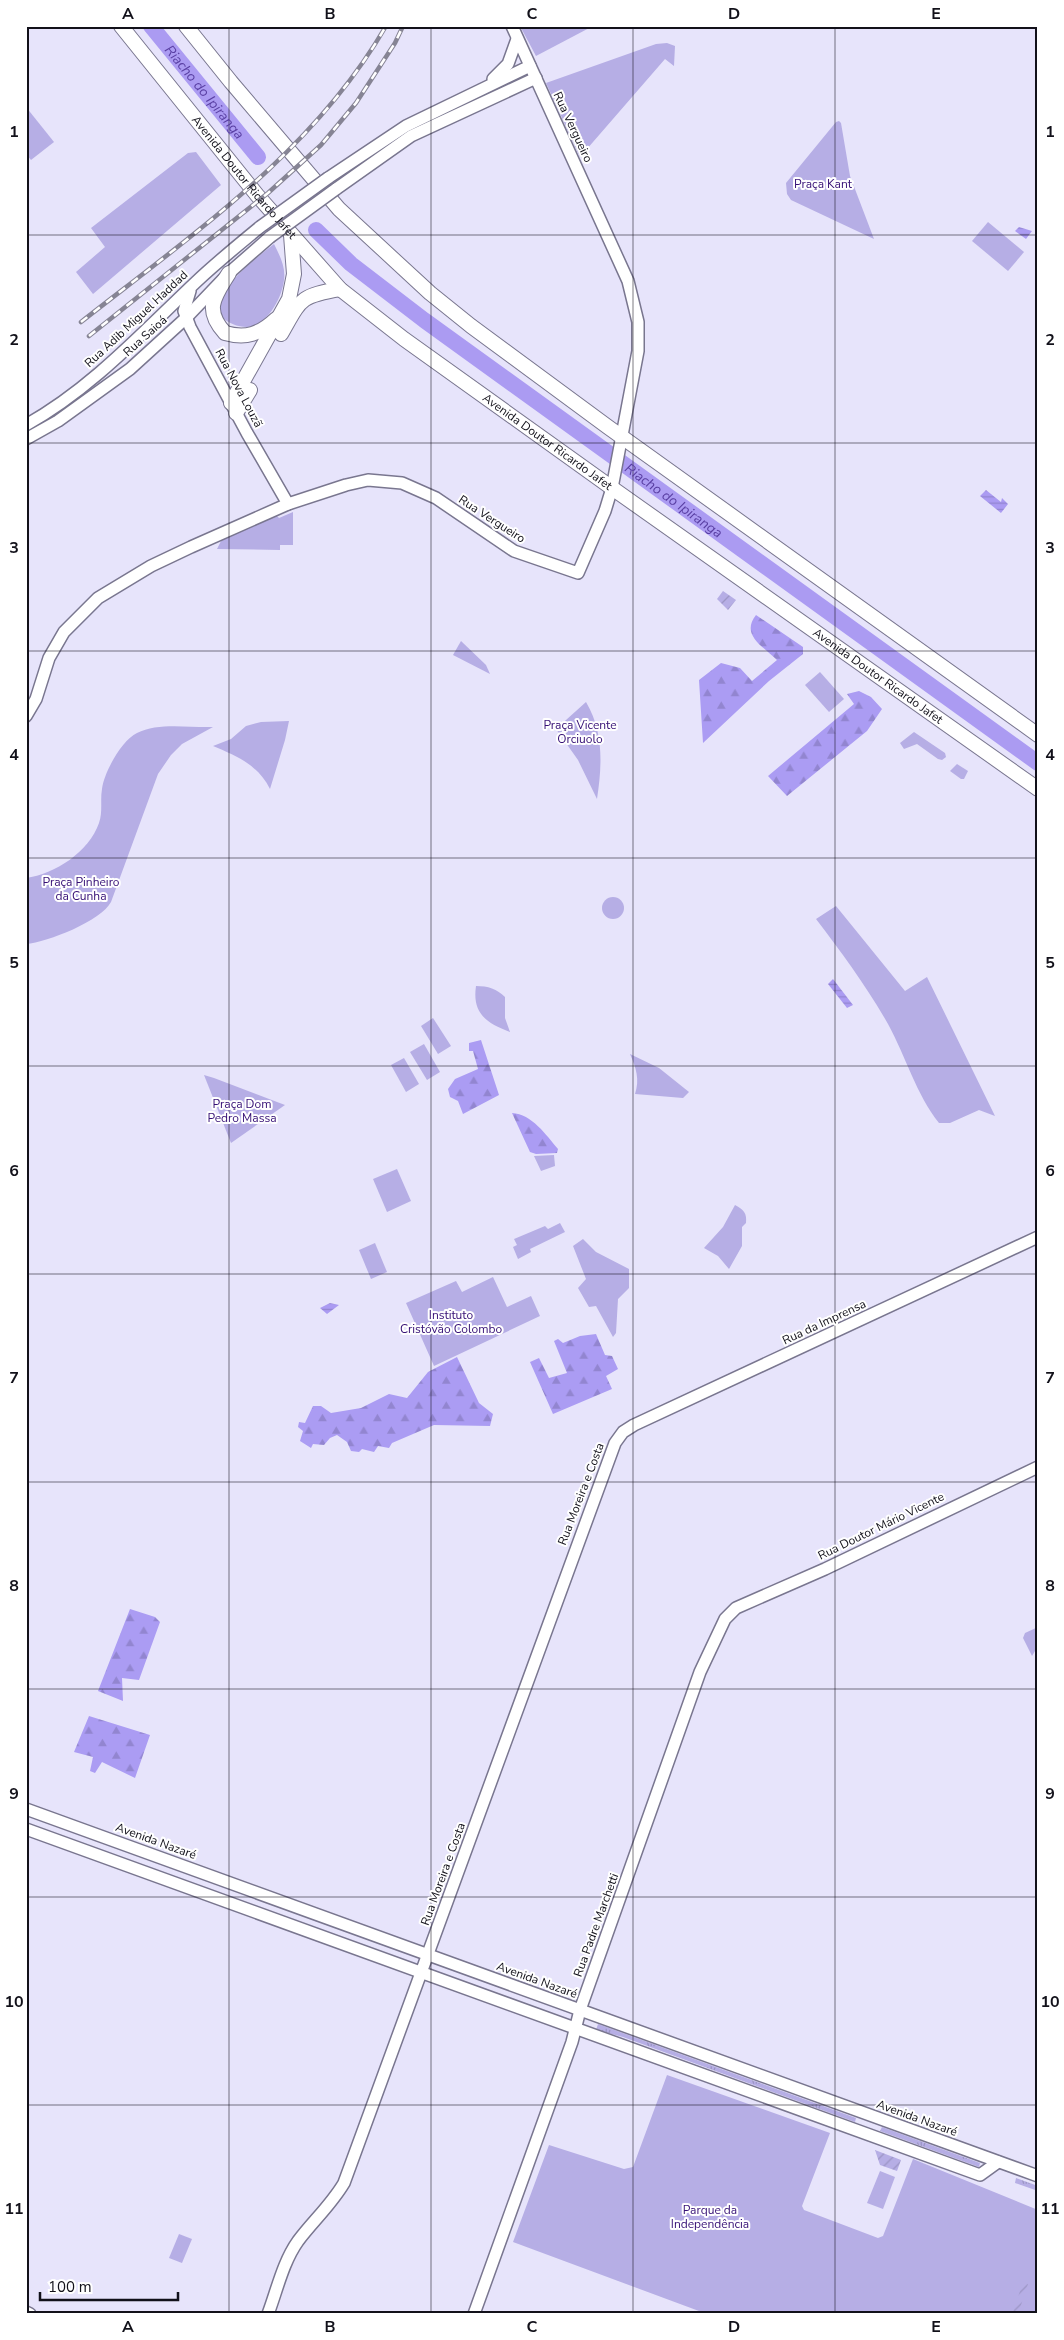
<svg xmlns="http://www.w3.org/2000/svg" width="1064" height="2340" font-family="'Nunito Sans',sans-serif">
	<style>
		.grass { fill: url(#grass-tufts) }
		.forest { fill: url(#forest-firs) }
		.park { fill: #b6aee5 }
		.garden { fill: url(#garden-furrows) }
		.water { fill: url(#water-rules) }
		.lines { fill: none; stroke-linecap: round; stroke-linejoin: round }
		.river { stroke: #ab9bf2; stroke-width: 16 }
		.secondary-casing { stroke: #79768f; stroke-width: 14 }
		.primary-casing { stroke: #79768f; stroke-width: 16 }
		.secondary { stroke: #fff; stroke-width: 11 }
		.primary { stroke: #fff; stroke-width: 14 }
		.rail-casing { stroke: #868494; stroke-width: 4.5 }
		.rail { stroke: #fff; stroke-width: 2.5; stroke-dasharray: 8; stroke-linecap: butt }
		.secondary-bridge-casing { stroke: #79768f; stroke-width: 14; stroke-linecap: butt }
		.secondary-bridge { stroke: #fff; stroke-width: 11 }
		.grid { fill: none; stroke: #12111a; stroke-width: 1; stroke-opacity: 0.55 }
		.labels { text-anchor: middle; dominant-baseline: central; stroke-width: 4; stroke-linejoin: round; paint-order: stroke }
		.street-label { font-size: 12px; fill: #12111a; stroke: #fff }
		.park-label { font-size: 12px; fill: #350f75; stroke: #fff }
		.water-label { font-size: 14px; font-style: italic; fill: #593fa3; stroke: #fff }
		.neatline { fill: none; stroke: #12111a; stroke-width: 2 }
		.grid-label { font-size: 16px; text-anchor: middle; font-weight: bold; fill: #12111a }
	</style>
	<defs>
		<pattern id="grass-tufts" width="24" height="20" patternUnits="userSpaceOnUse" patternTransform="scale(1.25)"><rect width="24" height="20" fill="#b6aee5"/><path d="M3 7l-1-3M5 7V3M7 7l1-3M15 17l-1-3M17 17v-4M19 17l1-3" fill="none" stroke="#9b95c4"/></pattern>
		<pattern id="forest-firs" width="22" height="20" patternUnits="userSpaceOnUse" patternTransform="scale(1.25)"><rect width="22" height="20" fill="#ab9cf3"/><path d="M5 1l3.5 6h-7zM16 11l3.5 6h-7z" fill="#9285d0"/></pattern>
		<pattern id="garden-furrows" width="10" height="10" patternUnits="userSpaceOnUse" patternTransform="scale(1.25)"><rect width="10" height="10" fill="#b6aee5"/><path d="M-1 1l2-2M0 10L10 0M9 11l2-2" fill="none" stroke="#9b95c4"/></pattern>
		<pattern id="water-rules" width="6" height="5" patternUnits="userSpaceOnUse" patternTransform="scale(1.25)"><rect width="6" height="5" fill="#ab9bf2"/><path d="M0 2.5h6" fill="none" stroke="#9284cf"/></pattern>
	</defs>
	<rect width="100%" height="100%" fill="#e7e4fb"/>
	<!-- grass -->
	<g class="grass">
		<path d="M 598,2024 L 856,2118 L 855,2122 L 623,2037 L 596,2030 Z"/>
		<path d="M 882,2127 L 980,2163 L 979,2167 L 880,2131 Z"/>
		<path d="M 1016,2178 L 1038,2186 L 1038,2191 L 1015,2183 Z"/>
	</g>
	<!-- forest -->
	<g class="forest">
		<path d="M 756,615 L 803,647 L 803,654 L 769,681 L 703,743 L 699,680 L 721,663 L 740,668 L 752,681 L 777,660 C 764,647 740,635 756,615 Z"/>
		<path d="M 859,691 L 871,697 L 882,709 L 867,731 L 787,796 L 768,776 L 854,704 L 847,694 Z"/>
		<path d="M 481,1040 L 499,1095 L 463,1114 L 458,1101 L 450,1097 L 448,1089 L 455,1079 L 478,1069 L 473,1051 L 469,1051 L 469,1043 Z"/>
		<path d="M 512,1113 C 532,1114 546,1135 558,1149 L 557,1153 L 536,1154 L 530,1152 Z"/>
		<path d="M 596,1334 L 605,1355 L 612,1356 L 618,1369 L 606,1376 L 612,1389 L 553,1414 L 530,1362 L 539,1358 L 549,1378 L 567,1373 L 554,1341 L 558,1339 L 563,1343 L 580,1336 Z"/>
		<path d="M 457,1357 L 479,1403 L 493,1414 L 490,1426 L 434,1425 L 392,1443 L 389,1448 L 378,1446 L 374,1452 L 362,1449 L 359,1452 L 351,1451 L 347,1442 L 337,1435 L 330,1438 L 324,1445 L 313,1444 L 311,1448 L 300,1441 L 303,1431 L 298,1427 L 299,1422 L 305,1423 L 313,1406 L 321,1406 L 331,1413 L 361,1408 L 389,1394 L 407,1398 L 428,1372 Z"/>
		<path d="M 130,1609 L 155,1617 L 160,1622 L 139,1680 L 122,1678 L 123,1701 L 98,1691 Z"/>
		<path d="M 89,1716 L 150,1735 L 135,1778 L 102,1762 L 95,1773 L 90,1771 L 93,1757 L 74,1752 Z"/>
	</g>
	<!-- park -->
	<g class="park">
		<path d="M 520,26 L 593,26 L 536,56 Z"/>
		<path d="M 667,43 L 675,46 L 674,66 L 665,59 L 580,157 L 546,83 L 656,44 Z"/>
		<path d="M 26,107 L 54,142 L 31,160 L 26,154 Z"/>
		<path d="M 839,121 L 841,123 L 850,176 L 874,239 L 791,200 L 787,194 L 786,183 L 836,122 Z"/>
		<path d="M 196,152 L 221,185 L 93,294 L 76,272 L 105,247 L 91,228 L 188,153 Z"/>
		<path d="M 988,222 L 1024,252 L 1008,271 L 972,241 Z"/>
		<path d="M 274,244 C 279,254 286,267 284,280 C 282,297 270,320 253,326 C 238,331 210,317 220,299 C 232,276 255,259 274,244 Z"/>
		<path d="M 293,512 L 293,545 L 280,545 L 280,550 L 217,549 L 223,537 L 275,514 L 279,518 Z"/>
		<path d="M 461,641 L 486,665 L 490,674 L 453,655 Z"/>
		<path d="M 820,672 L 844,699 L 829,712 L 805,685 Z"/>
		<path d="M 586,702 C 604,732 602,766 597,799 L 578,760 L 556,729 Z"/>
		<path d="M 289,721 L 285,740 L 270,789 C 258,765 237,756 213,746 L 231,739 L 246,726 L 261,722 Z"/>
		<path d="M 213,727 L 182,744 L 171,755 L 158,774 L 111,902 C 101,921 48,942 26,944 L 26,878 C 55,874 89,852 99,823 C 103,812 100,800 102,789 C 104,772 122,740 137,733 C 158,722 190,728 213,727 Z"/>
		<path d="M 914,732 L 945,753 L 946,757 L 942,760 L 938,759 L 917,744 L 904,749 L 900,743 Z"/>
		<path d="M 957,764 L 968,771 L 964,779 L 961,779 L 950,771 Z"/>
		<circle cx="613" cy="908" r="11"/>
		<path d="M 836,906 L 905,991 L 927,977 L 995,1116 L 979,1110 L 950,1123 L 939,1123 C 916,1094 906,1057 888,1024 C 867,987 842,953 816,919 Z"/>
		<path d="M 476,986 C 488,986 497,989 505,997 L 505,1018 L 510,1032 C 486,1023 472,1013 476,986 Z"/>
		<path d="M 433,1018 L 451,1046 L 438,1054 L 421,1026 Z"/>
		<path d="M 424,1044 L 440,1072 L 427,1080 L 410,1052 Z"/>
		<path d="M 630,1054 L 659,1068 L 689,1092 L 683,1098 L 635,1094 C 640,1079 636,1068 630,1054 Z"/>
		<path d="M 404,1058 L 419,1084 L 406,1092 L 391,1065 Z"/>
		<path d="M 204,1075 L 214,1078 L 285,1105 L 231,1143 Z"/>
		<path d="M 554,1155 L 555,1166 L 541,1171 L 534,1156 Z"/>
		<path d="M 397,1169 L 411,1201 L 387,1212 L 373,1179 Z"/>
		<path d="M 735,1205 C 744,1210 747,1213 746,1223 L 742,1227 L 742,1246 L 729,1269 L 718,1256 L 704,1248 L 723,1227 Z"/>
		<path d="M 560,1223 L 565,1232 L 530,1249 L 531,1252 L 518,1259 L 513,1247 L 517,1245 L 514,1239 L 545,1226 L 548,1229 Z"/>
		<path d="M 583,1239 L 596,1252 L 629,1269 L 629,1288 L 618,1299 L 616,1333 L 613,1337 L 596,1306 L 589,1307 L 578,1288 L 586,1279 L 573,1246 Z"/>
		<path d="M 375,1243 L 387,1272 L 371,1279 L 359,1250 Z"/>
		<path d="M 493,1277 L 507,1307 L 531,1296 L 540,1316 L 434,1366 L 406,1303 L 456,1281 L 462,1292 Z"/>
		<path d="M 1038,1627 L 1038,1646 L 1032,1656 L 1023,1638 L 1025,1633 Z"/>
		<path d="M 667,2075 L 830,2133 L 802,2206 L 804,2210 L 878,2238 L 883,2236 L 913,2159 L 1038,2210 L 1038,2314 L 707,2314 L 513,2242 L 549,2145 L 624,2169 L 633,2167 Z"/>
		<path d="M 880,2171 L 895,2177 L 883,2209 L 867,2203 Z"/>
		<path d="M 179,2234 L 192,2239 L 182,2263 L 169,2258 Z"/>
	</g>
	<!-- garden -->
	<g class="garden">
		<path d="M 723,591 L 736,600 L 728,610 L 717,599 Z"/>
		<path d="M 875,2150 L 901,2160 L 897,2171 L 880,2165 Z"/>
		<path d="M 1023,2282 L 1028,2284 L 1019,2311 L 1024,2314 L 1013,2312 Z"/>
	</g>
	<!-- water -->
	<g class="water">
		<path d="M 1019,227 L 1032,231 L 1026,239 L 1015,231 Z"/>
		<path d="M 986,490 L 1001,502 L 1002,498 L 1008,504 L 1001,513 L 980,496 Z"/>
		<path d="M 833,979 L 853,1005 L 847,1008 L 828,984 Z"/>
		<path d="M 330,1303 L 339,1305 L 327,1314 L 320,1308 Z"/>
	</g>
	<g class="lines">
		<!-- river -->
		<g class="river">
			<path id="s1" d="M 151,26 L 258,157"/>
			<path id="s2" d="M 316,230 L 351,264 L 424,320 L 1038,763"/>
		</g>
		<defs>
			<g id="secondary">
				<path d="M 493,79 L 508,64 L 517,39"/>
				<path d="M 328,178 L 406,126 L 530,66"/>
				<path d="M 336,189 L 411,136 L 536,78"/>
				<path d="M 190,291 L 184,311 L 190,327 L 247,433 L 288,504"/>
				<path d="M 26,425 C 91,389 143,332 196,282 C 216,263 238,245 260,227"/>
				<path d="M 26,439 L 58,421 L 130,369 L 186,318 L 229,273 L 270,237"/>
				<path d="M 26,716 L 36,699 L 49,658 L 64,632 L 98,598 L 151,566 L 191,547 L 288,504 L 346,485 L 368,480 L 402,483 L 436,498 L 514,551 L 578,573 L 605,511 L 612,488 L 638,351 L 638,322 L 628,281 L 512,26"/>
				<path d="M 26,1809 L 1038,2176"/>
				<path d="M 26,1829 L 980,2175 L 998,2162"/>
				<path d="M 26,2312 L 30,2314"/>
				<path d="M 268,2314 C 277,2290 283,2262 298,2241 C 313,2221 331,2205 344,2183 L 615,1443 L 623,1432 L 634,1425 L 1038,1237"/>
				<path d="M 474,2314 L 572,2042 L 580,2010 L 700,1672 L 725,1619 L 736,1608 L 825,1569 L 1038,1467"/>
			</g>
			<g id="primary">
				<path id="s3" d="M 121,26 L 257,195 L 340,289 L 404,339 L 612,488 L 1038,789"/>
				<path d="M 186,26 L 231,82 L 339,209 L 430,293 L 471,326 L 608,427 L 1038,735"/>
				<path d="M 229,273 C 215,296 203,309 225,333 C 246,339 260,334 276,319"/>
				<path d="M 281,334 C 301,299 299,296 340,289"/>
				<path d="M 231,403 L 289,299 L 294,274 L 291,235"/>
				<path d="M 236,413 L 250,390"/>
			</g>
		</defs>
		<!-- secondary casing -->
		<use href="#secondary" class="secondary-casing"/>
		<!-- primary casing -->
		<use href="#primary" class="primary-casing"/>
		<!-- secondary -->
		<use href="#secondary" class="secondary"/>
		<!-- primary -->
		<use href="#primary" class="primary"/>
		<defs>
			<g id="rail">
				<path d="M 81,322 C 192,235 314,151 386,26"/>
				<path d="M 89,336 L 268,193 L 321,145 L 356,103 L 395,43 L 403,26"/>
			</g>
		</defs>
		<!-- rail casing -->
		<use href="#rail" class="rail-casing"/>
		<!-- rail -->
		<use href="#rail" class="rail"/>
		<defs>
			<g id="secondary-bridge">
				<path d="M 260,227 L 328,178"/>
				<path d="M 270,237 L 336,189"/>
			</g>
		</defs>
		<!-- secondary-bridge casing -->
		<use href="#secondary-bridge" class="secondary-bridge-casing"/>
		<!-- secondary-bridge -->
		<use href="#secondary-bridge" class="secondary-bridge"/>
	</g>
	<!-- grid -->
	<path class="grid" d="M 229,26 L 229,2314M 431,26 L 431,2314M 633,26 L 633,2314M 835,26 L 835,2314M 26,235 L 1038,235M 26,443 L 1038,443M 26,651 L 1038,651M 26,858 L 1038,858M 26,1066 L 1038,1066M 26,1274 L 1038,1274M 26,1482 L 1038,1482M 26,1689 L 1038,1689M 26,1897 L 1038,1897M 26,2105 L 1038,2105"/>
	<g class="labels">
		<!-- street labels -->
		<g class="street-label">
			<text transform="translate(573 127) rotate(65)">Rua Vergueiro</text>
			<text stroke="none"><textPath href="#s3" startOffset="195">Avenida Doutor Ricardo Jafet</textPath></text>
			<text transform="translate(136 319) rotate(-43)">Rua Adib Miguel Haddad</text>
			<text transform="translate(145 336) rotate(-42)">Rua Saioá</text>
			<text transform="translate(239 388) rotate(62)">Rua Nova Louzã</text>
			<text stroke="none"><textPath href="#s3" startOffset="600">Avenida Doutor Ricardo Jafet</textPath></text>
			<text transform="translate(492 519) rotate(33)">Rua Vergueiro</text>
			<text stroke="none"><textPath href="#s3" startOffset="1005">Avenida Doutor Ricardo Jafet</textPath></text>
			<text transform="translate(824 1322) rotate(-25)">Rua da Imprensa</text>
			<text transform="translate(581 1494) rotate(-69)">Rua Moreira e Costa</text>
			<text transform="translate(881 1526) rotate(-26)">Rua Doutor Mário Vicente</text>
			<text transform="translate(156 1841) rotate(20)">Avenida Nazaré</text>
			<text transform="translate(443 1874) rotate(-70)">Rua Moreira e Costa</text>
			<text transform="translate(596 1925) rotate(-70)">Rua Padre Marchetti</text>
			<text transform="translate(537 1980) rotate(20)">Avenida Nazaré</text>
			<text transform="translate(917 2118) rotate(20)">Avenida Nazaré</text>
		</g>
		<!-- park labels -->
		<g class="park-label">
			<text x="823" y="184">Praça Kant</text>
			<text x="580" y="725">Praça Vicente<tspan x="580" dy="14">Orciuolo</tspan></text>
			<text x="81" y="882">Praça Pinheiro<tspan x="81" dy="14">da Cunha</tspan></text>
			<text x="242" y="1104">Praça Dom<tspan x="242" dy="14">Pedro Massa</tspan></text>
			<text x="451" y="1315">Instituto<tspan x="451" dy="14">Cristóvão Colombo</tspan></text>
			<text x="710" y="2210">Parque da<tspan x="710" dy="14">Independência</tspan></text>
		</g>
		<!-- water labels -->
		<g class="water-label">
			<text stroke="none"><textPath href="#s1" startOffset="85">Riacho do Ipiranga</textPath></text>
			<text stroke="none"><textPath href="#s2" startOffset="449">Riacho do Ipiranga</textPath></text>
		</g>
	</g>
	<!-- border -->
	<rect width="1064" height="2340" fill="none" stroke="#ffffff" stroke-width="55"/>
	<!-- scale -->
	<path d="M40 2292v8h138v-8" fill="none" stroke="#12111a" stroke-width="2.5"/>
	<text x="48" y="2292" font-size="15" fill="#12111a" stroke="#ffffff" stroke-width="4" paint-order="stroke">100 m</text>
	<rect x="28" y="28" width="1008" height="2284" class="neatline"/>
	<g class="grid-label">
		<text x="128" y="19">A</text>
		<text x="330" y="19">B</text>
		<text x="532" y="19">C</text>
		<text x="734" y="19">D</text>
		<text x="936" y="19">E</text>
		<text x="14" y="137">1</text>
		<text x="1050" y="137">1</text>
		<text x="14" y="345">2</text>
		<text x="1050" y="345">2</text>
		<text x="14" y="553">3</text>
		<text x="1050" y="553">3</text>
		<text x="14" y="760">4</text>
		<text x="1050" y="760">4</text>
		<text x="14" y="968">5</text>
		<text x="1050" y="968">5</text>
		<text x="14" y="1176">6</text>
		<text x="1050" y="1176">6</text>
		<text x="14" y="1383">7</text>
		<text x="1050" y="1383">7</text>
		<text x="14" y="1591">8</text>
		<text x="1050" y="1591">8</text>
		<text x="14" y="1799">9</text>
		<text x="1050" y="1799">9</text>
		<text x="14" y="2007">10</text>
		<text x="1050" y="2007">10</text>
		<text x="14" y="2214">11</text>
		<text x="1050" y="2214">11</text>
		<text x="128" y="2332">A</text>
		<text x="330" y="2332">B</text>
		<text x="532" y="2332">C</text>
		<text x="734" y="2332">D</text>
		<text x="936" y="2332">E</text>
	</g>
</svg>
